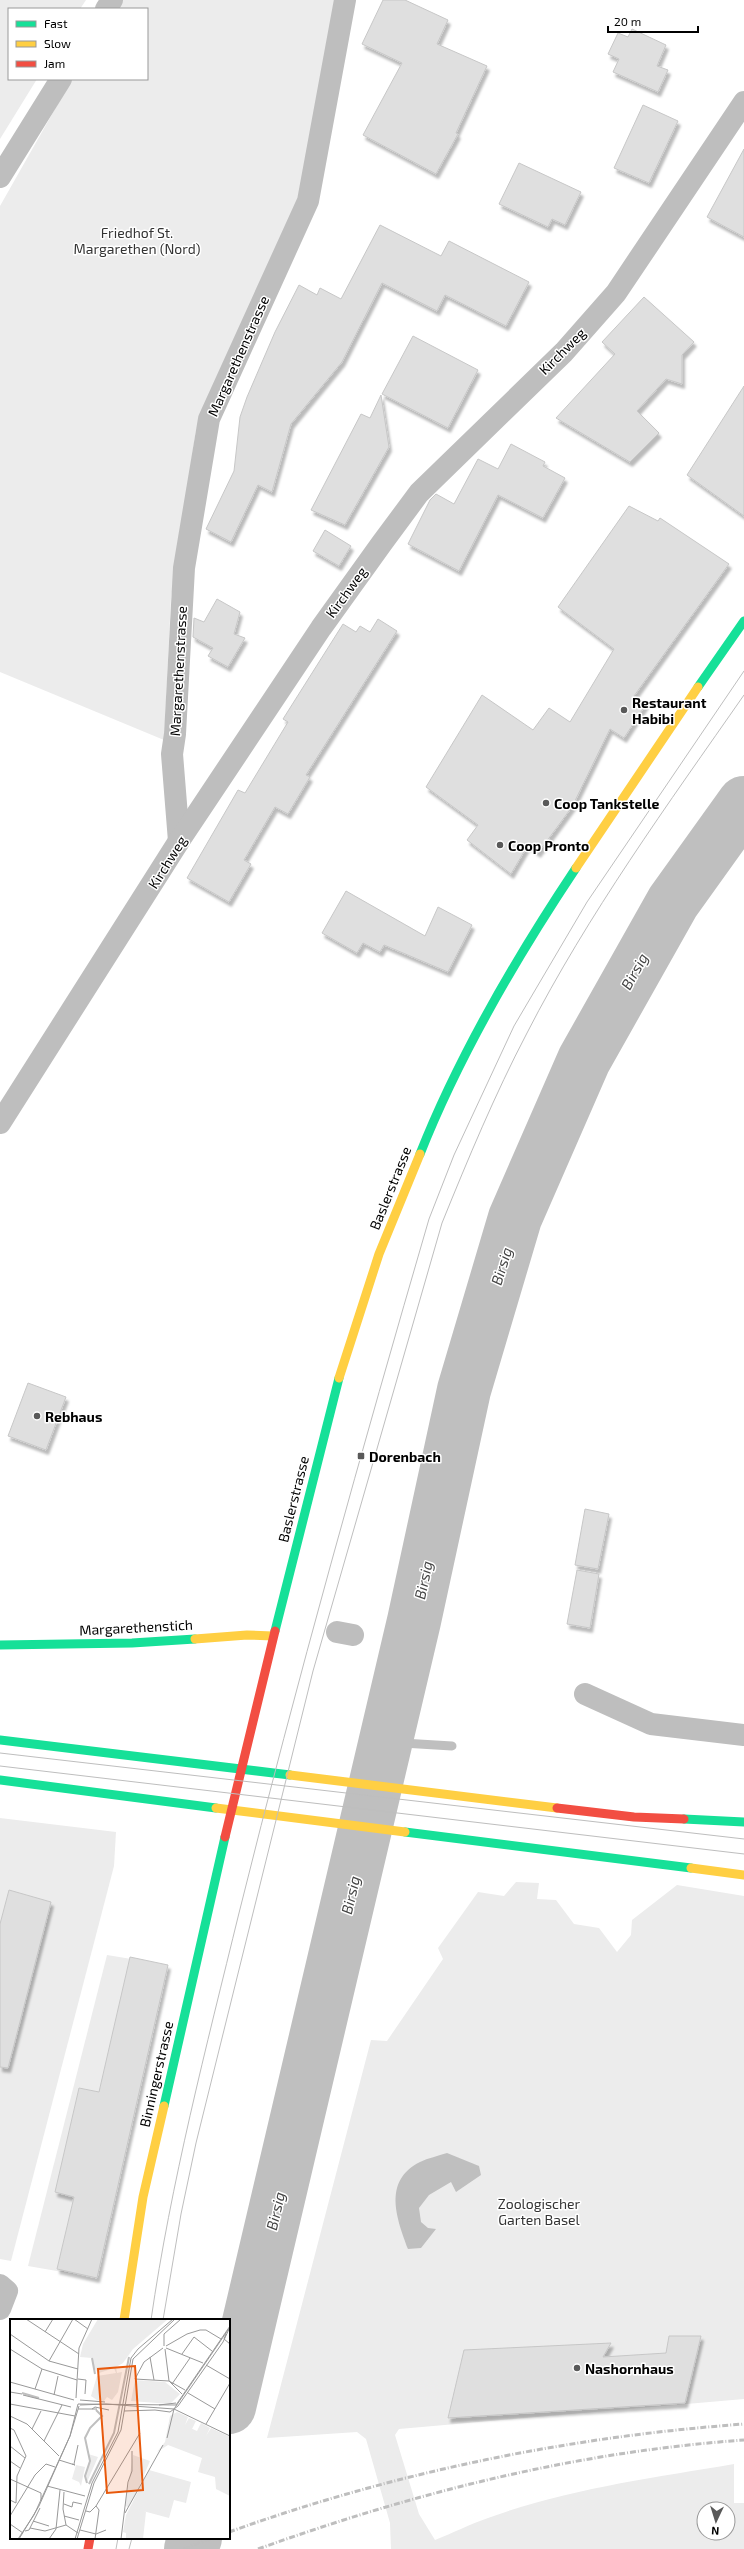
<svg xmlns="http://www.w3.org/2000/svg" width="744" height="2549" font-family="'Exo 2',sans-serif">
	<style>
		.green { fill: #ececec; fill-rule: evenodd }
		.water { fill: #bfbfbf }
		.lines { fill: none; stroke-linecap: round; stroke-linejoin: round }
		.stream { stroke: #bfbfbf; stroke-width: 9 }
		.river { stroke: #bfbfbf; stroke-width: 54 }
		.building { fill: #dfdfdf; stroke: #c7c7c7; filter: url(#shadow) }
		.street { stroke: #bebebe; stroke-width: 22 }
		.fast { stroke: #16e098; stroke-width: 9 }
		.slow { stroke: #ffcf43; stroke-width: 9 }
		.jam { stroke: #f24e42; stroke-width: 9 }
		.tram { stroke: #bebebe; stroke-width: 1 }
		.rail { stroke: #bebebe; stroke-width: 3; stroke-dasharray: 6 2 1 2; stroke-linecap: butt }
		.poi-dot { fill: #595959; stroke: #fff; stroke-width: 1.5 }
		.labels { text-anchor: middle; dominant-baseline: central; stroke-width: 3; stroke-linejoin: round; paint-order: stroke }
		.park-label { font-size: 14px; fill: #333; stroke: #fff }
		.street-label { font-size: 14px; fill: #000; stroke: #fff }
		.poi-label { font-size: 14px; font-weight: bold; fill: #000; stroke: #fff; text-anchor: start }
		.water-label { font-size: 15px; font-style: italic; fill: #444; stroke: #fff }
		.inset-river { fill: none; stroke: #bfbfbf; stroke-width: 2 }
		.inset-road { fill: none; stroke: #999; stroke-width: 1 }
		.view { fill: #e8590c; fill-opacity: 0.15; stroke: #e8590c; stroke-width: 2 }
		.inset-edge { fill: none; stroke: #000; stroke-width: 2 }
	</style>
	<defs>
		<filter id="shadow"><feDropShadow dx="2.5" dy="4.5" stdDeviation="1" flood-color="#0004"/></filter>
	</defs>
	<rect width="100%" height="100%" fill="#fff"/>
	<!-- green -->
	<g class="green">
		<path d="M 0,0 L 86,0 L 80,9 L 9,9 L 9,79 L 37,79 L 0,139 Z"/>
		<path d="M 116,0 L 344,0 L 308,201 L 196,430 L 171,598 L 164,740 L 0,672 L 0,206 L 72,79 L 147,79 L 147,9 L 111,9 Z"/>
		<path d="M 0,1818 L 116,1832 L 114,1866 L 11,2261 L 0,2259 Z"/>
		<path d="M 516,1882 L 539,1883 L 537,1899 L 556,1900 L 574,1924 L 599,1928 L 617,1952 L 631,1935 L 632,1920 L 677,1885 L 744,1896 L 744,2399 L 399,2429 L 395,2435 L 419,2514 L 435,2540 C 453,2533 470,2524 488,2518 C 567,2489 652,2478 734,2464 L 734,2503 L 744,2503 L 744,2549 L 391,2549 L 390,2523 L 366,2439 L 357,2432 L 267,2438 L 371,2040 L 387,2041 L 443,1959 L 438,1948 L 478,1892 L 504,1896 ZM 704,2509 L 728,2509 L 728,2533 L 704,2533 Z"/>
		<path d="M 107,1955 L 168,1965 L 97,2278 L 28,2266 Z"/>
	</g>
	<!-- water -->
	<path class="water" d="M 447,2153 L 479,2166 L 481,2175 L 456,2192 L 451,2182 L 429,2195 L 419,2208 L 421,2222 L 428,2228 L 436,2229 L 421,2248 L 408,2249 C 397,2219 382,2181 420,2162 C 428,2158 438,2156 447,2153 Z"/>
	<g class="lines">
		<!-- stream -->
		<path class="stream" d="M 386,1742 L 452,1746"/>
		<!-- river -->
		<g class="river">
			<path d="M 229,2407 L 414,1621 L 464,1390 L 515,1218 L 584,1060 L 673,902 L 744,803"/>
			<path d="M 191,2549 L 195,2538"/>
		</g>
	</g>
	<!-- building -->
	<g class="building">
		<path d="M 383,0 L 405,0 L 448,20 L 437,44 L 487,66 L 456,133 L 458,134 L 436,174 L 363,135 L 402,63 L 362,44 Z"/>
		<path d="M 632,29 L 666,45 L 657,66 L 668,70 L 658,92 L 613,72 L 619,59 L 608,54 L 618,33 L 628,37 Z"/>
		<path d="M 643,105 L 678,121 L 649,183 L 614,168 Z"/>
		<path d="M 744,149 L 744,237 L 707,217 Z"/>
		<path d="M 519,163 L 581,192 L 565,225 L 552,219 L 548,227 L 499,204 Z"/>
		<path d="M 380,225 L 441,256 L 449,241 L 529,282 L 506,326 L 445,295 L 437,311 L 382,283 L 342,362 L 291,424 L 272,492 L 258,485 L 231,542 L 206,529 L 234,471 L 240,417 L 247,397 L 275,332 L 299,285 L 317,295 L 320,288 L 341,299 Z"/>
		<path d="M 644,297 L 694,342 L 682,355 L 682,384 L 666,379 L 637,411 L 659,433 L 630,462 L 556,418 L 615,354 L 602,342 Z"/>
		<path d="M 413,336 L 478,370 L 448,428 L 382,394 Z"/>
		<path d="M 744,386 L 744,516 L 687,475 Z"/>
		<path d="M 381,395 L 389,447 L 345,525 L 311,510 L 361,414 L 370,418 Z"/>
		<path d="M 511,444 L 545,462 L 543,466 L 565,478 L 543,518 L 498,495 L 459,571 L 408,544 L 430,500 L 436,494 L 454,504 L 478,459 L 498,469 Z"/>
		<path d="M 629,506 L 658,521 L 660,518 L 729,564 L 634,696 L 646,704 L 624,738 L 610,729 L 572,807 L 538,853 L 528,845 L 511,874 L 467,840 L 478,825 L 426,787 L 482,695 L 533,730 L 549,708 L 570,722 L 614,649 L 558,607 Z"/>
		<path d="M 325,530 L 351,546 L 339,566 L 313,551 Z"/>
		<path d="M 217,599 L 240,612 L 234,634 L 245,638 L 228,667 L 208,656 L 213,648 L 193,637 L 194,618 L 204,622 Z"/>
		<path d="M 378,619 L 397,631 L 306,775 L 310,777 L 288,814 L 275,807 L 244,860 L 251,864 L 229,902 L 187,878 L 238,790 L 245,793 L 288,722 L 283,719 L 343,624 L 356,632 L 360,626 L 370,632 Z"/>
		<path d="M 346,891 L 425,936 L 438,907 L 472,925 L 448,972 L 384,945 L 380,952 L 363,943 L 357,953 L 322,933 Z"/>
		<path d="M 28,1383 L 66,1397 L 46,1450 L 8,1436 Z"/>
		<path d="M 585,1509 L 609,1514 L 598,1569 L 575,1565 Z"/>
		<path d="M 577,1570 L 599,1574 L 590,1628 L 567,1624 Z"/>
		<path d="M 9,1890 L 51,1902 L 8,2068 L 0,2067 L 0,1924 Z"/>
		<path d="M 130,1957 L 168,1965 L 97,2278 L 57,2269 L 74,2197 L 55,2192 L 79,2088 L 99,2092 Z"/>
		<path d="M 669,2336 L 701,2336 L 685,2403 L 448,2418 L 464,2350 L 611,2343 L 603,2357 L 666,2353 Z"/>
	</g>
	<g class="lines">
		<!-- street -->
		<g class="street">
			<path d="M 106,9 L 112,0"/>
			<path d="M 0,177 L 61,79"/>
			<path d="M 179,841 L 172,754 L 175,734 L 184,568 L 209,419 L 308,201 L 345,0"/>
			<path d="M 0,1123 L 179,841 L 321,628 L 382,543 L 419,493 L 564,352 L 616,293 L 744,102"/>
			<path d="M 337,1632 L 353,1635"/>
			<path d="M 585,1694 L 651,1724 L 744,1735"/>
			<path d="M 0,2285 L 7,2291 L 0,2309"/>
		</g>
		<!-- fast -->
		<g class="fast">
			<path d="M 698,687 L 744,621"/>
			<path d="M 420,1154 C 460,1053 516,958 576,868"/>
			<path d="M 275,1631 L 339,1378"/>
			<path d="M 0,1645 L 132,1643 L 195,1639"/>
			<path d="M 0,1740 L 290,1775"/>
			<path d="M 0,1780 L 216,1808"/>
			<path d="M 684,1819 L 744,1822"/>
			<path d="M 405,1832 L 691,1868"/>
			<path d="M 164,2106 L 225,1837"/>
		</g>
		<!-- slow -->
		<g class="slow">
			<path d="M 576,868 L 698,687"/>
			<path d="M 339,1378 L 379,1254 L 420,1154"/>
			<path d="M 195,1639 L 247,1635 L 273,1636"/>
			<path d="M 290,1775 L 557,1808"/>
			<path d="M 216,1808 L 405,1832"/>
			<path d="M 691,1868 L 744,1875"/>
			<path d="M 124,2320 L 143,2197 L 164,2106"/>
		</g>
		<!-- jam -->
		<g class="jam">
			<path d="M 557,1808 L 634,1817 L 684,1819"/>
			<path d="M 225,1837 L 275,1631"/>
			<path d="M 88,2549 L 90,2538"/>
		</g>
		<!-- tram -->
		<g class="tram">
			<path d="M 0,1753 L 744,1839"/>
			<path d="M 0,1766 L 744,1854"/>
			<path d="M 151,2320 C 171,2182 206,2048 239,1913 C 297,1680 362,1449 429,1219 L 454,1155 L 514,1026 L 587,902 L 744,671"/>
			<path d="M 163,2320 L 181,2214 L 196,2143 L 313,1671 L 442,1223 C 468,1159 495,1094 527,1033 C 588,914 668,804 744,695"/>
			<path d="M 116,2549 L 118,2538"/>
			<path d="M 129,2549 L 132,2538"/>
		</g>
		<!-- rail -->
		<g class="rail">
			<path d="M 229,2532 C 396,2472 567,2437 744,2424"/>
			<path d="M 184,2549 L 212,2538"/>
			<path d="M 258,2549 C 417,2492 575,2452 744,2440"/>
		</g>
	</g>
	<!-- markers -->
	<g class="poi-dot">
		<circle cx="624" cy="710" r="4"/>
		<circle cx="546" cy="803" r="4"/>
		<circle cx="500" cy="845" r="4"/>
		<circle cx="37" cy="1416" r="4"/>
		<rect x="357" y="1452" width="8" height="8" rx="2"/>
		<circle cx="577" cy="2368" r="4"/>
	</g>
	<g class="labels">
		<!-- park labels -->
		<g class="park-label">
			<text x="137" y="232">Friedhof St.<tspan x="137" dy="16">Margarethen (Nord)</tspan></text>
			<text x="539" y="2203">Zoologischer<tspan x="539" dy="16">Garten Basel</tspan></text>
		</g>
		<!-- street labels -->
		<g class="street-label">
			<text transform="translate(562 351) rotate(-45)">Kirchweg</text>
			<text transform="translate(238 356) rotate(-66)">Margarethenstrasse</text>
			<text transform="translate(346 592) rotate(-54)">Kirchweg</text>
			<text transform="translate(178 671) rotate(-87)">Margarethenstrasse</text>
			<text transform="translate(167 862) rotate(-58)">Kirchweg</text>
			<text transform="translate(390 1188) rotate(-68)">Baslerstrasse</text>
			<text transform="translate(293 1499) rotate(-76)">Baslerstrasse</text>
			<text transform="translate(136 1627) rotate(-3)">Margarethenstich</text>
			<text transform="translate(156 2074) rotate(-77)">Binningerstrasse</text>
		</g>
		<!-- poi labels -->
		<g class="poi-label">
			<text x="632" y="702">Restaurant<tspan x="632" dy="16">Habibi</tspan></text>
			<text x="554" y="803">Coop Tankstelle</text>
			<text x="508" y="845">Coop Pronto</text>
			<text x="45" y="1416">Rebhaus</text>
			<text x="369" y="1456">Dorenbach</text>
			<text x="585" y="2368">Nashornhaus</text>
		</g>
		<!-- water labels -->
		<g class="water-label">
			<text transform="translate(634 971) rotate(-61)">Birsig</text>
			<text transform="translate(501 1266) rotate(-73)">Birsig</text>
			<text transform="translate(423 1580) rotate(-78)">Birsig</text>
			<text transform="translate(350 1895) rotate(-77)">Birsig</text>
			<text transform="translate(275 2211) rotate(-77)">Birsig</text>
		</g>
	</g>
	<!-- overview -->
	<g transform="translate(10 2319)">
		<rect width="220" height="220" fill="#fff"/>
		<path d="M 88,0 L 158,0 L 123,30 L 113,44 L 106,48 L 107,54 L 112,53 L 108,73 L 102,81 L 97,78 L 94,82 L 87,81 L 81,77 L 87,57 L 106,54 L 104,49 L 89,54 L 84,49 L 82,39 L 70,38 L 73,25 ZM 125,61 L 155,63 L 170,75 L 160,85 L 121,82 ZM 167,93 L 178,98 L 175,106 L 179,99 L 186,102 L 182,110 L 176,107 L 187,112 L 191,104 L 200,109 L 196,117 L 201,109 L 220,118 L 220,177 L 206,170 L 205,158 L 188,153 L 192,139 L 158,126 L 147,133 L 155,123 L 160,97 ZM 78,135 L 88,138 L 77,163 L 75,156 L 81,142 ZM 123,136 L 140,142 L 126,175 L 118,188 L 115,187 ZM 66,146 L 75,148 L 71,167 L 69,163 L 62,160 ZM 139,151 L 181,163 L 176,184 L 164,181 L 159,199 L 133,192 L 136,193 L 133,220 L 116,220 L 116,214 L 113,213 L 116,196 Z" fill="#ececec"/>
		<path class="inset-river" d="M 82,39 L 85,55M 12,74 L 29,79M 77,164 L 75,157 L 80,142 L 75,119 L 80,109 L 92,97 L 86,91M 79,165 L 104,114 L 119,38"/>
		<path class="inset-road" d="M 16,0 L 69,35M 64,0 L 78,10M 35,13 L 43,0M 0,15 L 39,42 L 68,50M 216,15 L 214,20 L 220,25M 154,27 L 154,15 L 171,0M 156,27 L 177,15 L 190,11 L 196,11 L 211,20M 153,29 L 134,43 L 125,60 L 159,62 L 175,71M 156,29 L 193,44M 0,30 L 32,50 L 67,61M 155,30 L 159,62 L 172,75M 172,35 L 184,18 L 202,32M 140,38 L 144,61M 39,42 L 63,0M 196,46 L 220,60M 68,60 L 76,61 L 75,75M 0,63 L 64,81M 162,65 L 180,39M 25,70 L 32,50M 0,73 L 12,75M 178,74 L 205,90M 13,76 L 61,88M 44,76 L 48,57M 66,79 L 69,29 L 82,0M 70,81 L 95,83M 0,85 L 65,97M 70,86 L 96,85 L 164,90 L 220,117M 149,86 L 166,84M 68,90 L 87,90M 82,90 L 85,88 L 99,91M 164,90 L 220,8M 114,92 L 145,91 L 160,93 L 168,87 L 213,23 L 220,8M 0,97 L 17,105 L 49,137M 196,105 L 220,64M 0,109 L 4,111 L 16,137 L 7,157 L 6,184 L 0,181M 22,110 L 31,92M 157,119 L 164,90M 34,122 L 52,86M 0,127 L 15,139M 49,141 L 65,146 L 62,145M 0,142 L 10,149M 64,145 L 68,126M 0,160 L 31,174 L 31,181M 37,167 L 75,177M 54,173 L 53,190 L 56,206M 54,185 L 62,188 L 63,183 L 72,185M 76,192 L 80,193 L 86,187 L 130,114M 115,194 L 153,126M 0,197 L 25,156 L 36,145 L 45,148M 54,197 L 69,201M 23,202 L 39,207M 0,205 L 13,214M 56,206 L 68,214M 20,209 L 35,212 L 56,206M 70,211 L 86,215 L 96,211M 15,212 L 19,211 L 30,189M 8,220 L 24,196 L 60,117 L 68,85 L 166,86 L 220,7M 9,220 L 29,187 L 60,117 L 69,87M 39,220 L 46,210 L 50,171M 65,220 L 82,164 L 108,113 L 121,39 L 128,30 L 163,0M 67,220 L 84,164 L 111,111 L 123,40 L 165,0M 85,220 L 89,191 L 86,187M 111,220 L 118,163 L 122,152 L 122,132"/>
		<path class="view" d="M 125,47 L 133,171 L 97,174 L 88,50 Z"/>
		<rect width="220" height="220" class="inset-edge"/>
	</g>
	<!-- legend -->
	<rect x="8" y="8" width="140" height="72" fill="#ffffff" stroke="#999999"/>
	<rect x="16" y="21" width="20" height="6" fill="#16e098" stroke="#999999"/>
	<text x="44" y="28" font-size="12" fill="#000000">Fast</text>
	<rect x="16" y="41" width="20" height="6" fill="#ffcf43" stroke="#999999"/>
	<text x="44" y="48" font-size="12" fill="#000000">Slow</text>
	<rect x="16" y="61" width="20" height="6" fill="#f24e42" stroke="#999999"/>
	<text x="44" y="68" font-size="12" fill="#000000">Jam</text>
	<!-- north arrow -->
	<g transform="translate(716 2521) rotate(184)"><circle r="19" fill="#ffffff" stroke="#999999"/>
	<path d="M0-3L7 15L0 10L-7 15Z" fill="#595959"/>
	<text y="-6" font-size="11" font-weight="bold" text-anchor="middle" fill="#000000">N</text>
	</g>
	<!-- scale -->
	<path d="M608 26v6h90v-6" fill="none" stroke="#000000" stroke-width="2"/>
	<text x="614" y="26" font-size="12" fill="#000000" stroke="#ffffff" stroke-width="3" paint-order="stroke">20 m</text>
</svg>
